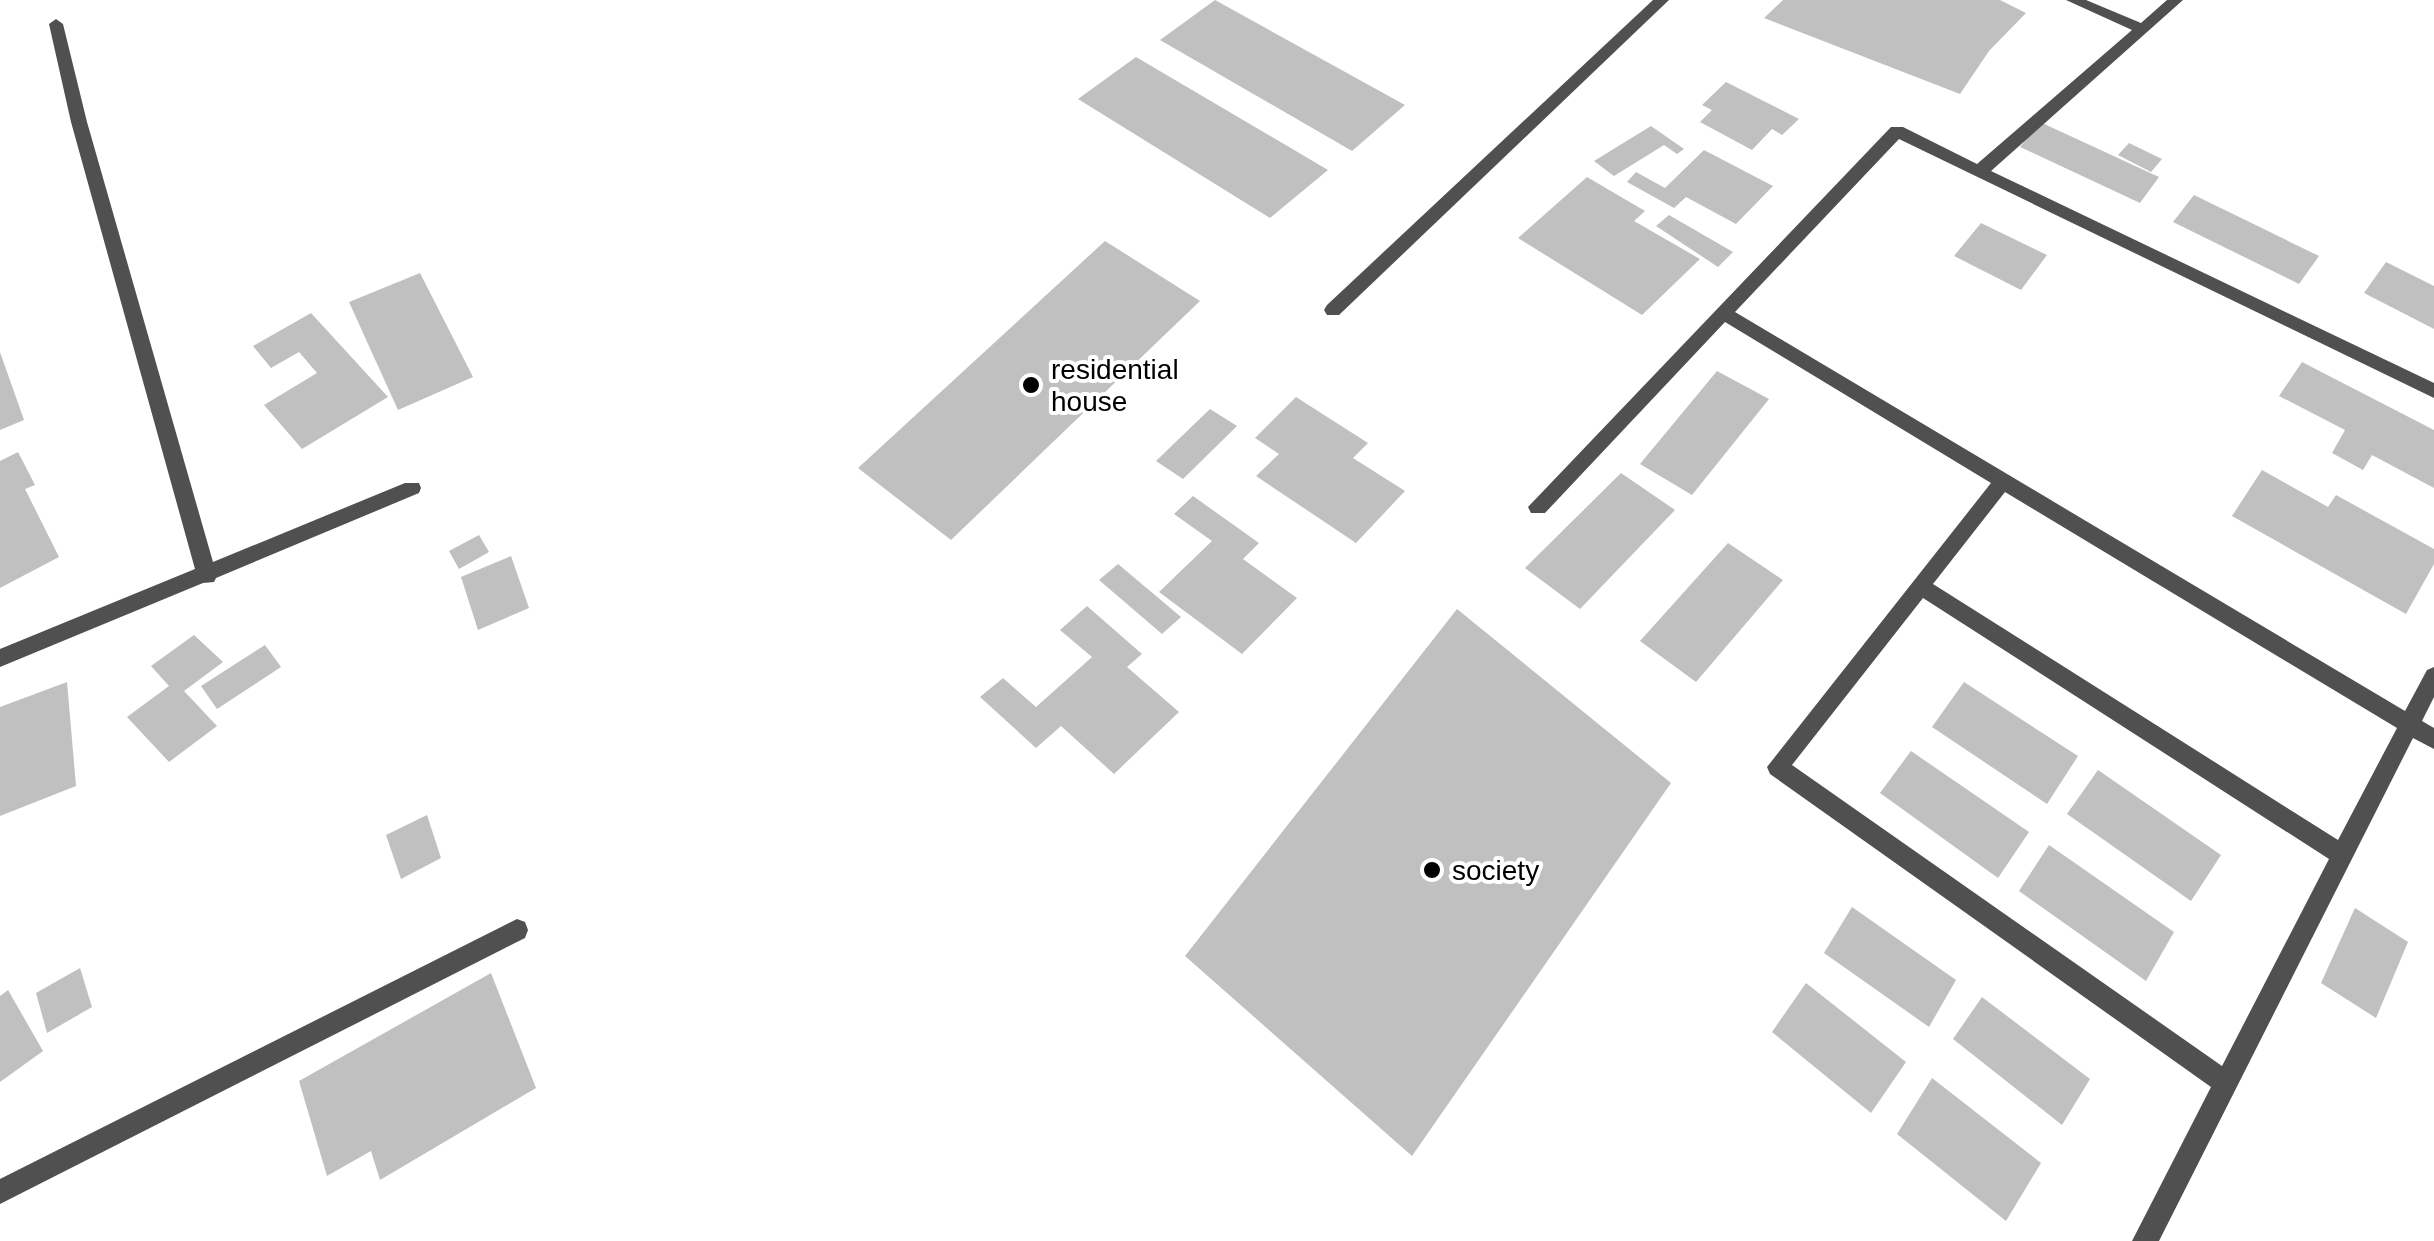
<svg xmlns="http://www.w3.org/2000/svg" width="2434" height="1241" font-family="Arial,sans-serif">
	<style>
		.building { fill: #c0c0c0 }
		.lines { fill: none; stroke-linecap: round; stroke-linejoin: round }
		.minor { fill: #505050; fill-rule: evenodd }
		.poi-dot { fill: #000; stroke: #fff; stroke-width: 4 }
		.labels { text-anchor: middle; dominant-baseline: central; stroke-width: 8; stroke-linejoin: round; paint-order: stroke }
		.poi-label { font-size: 28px; fill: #000; stroke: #fff; text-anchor: start }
	</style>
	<rect width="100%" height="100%" fill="#fff"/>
	<!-- building -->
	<g class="building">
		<path d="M 1215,0 L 1405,105 L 1352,151 L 1160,40 Z"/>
		<path d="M 1783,0 L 2000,0 L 2026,13 L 1989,51 L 1960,94 L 1764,18 Z"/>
		<path d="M 1136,57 L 1328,170 L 1270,218 L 1078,99 Z"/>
		<path d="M 1726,82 L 1799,119 L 1782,135 L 1772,129 L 1752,150 L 1700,122 L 1712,110 L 1702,105 Z"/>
		<path d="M 2040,122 L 2159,177 L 2140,203 L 2020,147 Z"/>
		<path d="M 1651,126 L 1684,149 L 1677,154 L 1664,145 L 1614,176 L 1594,161 Z"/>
		<path d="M 2129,143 L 2162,159 L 2151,172 L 2118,155 Z"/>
		<path d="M 1704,150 L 1773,186 L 1736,224 L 1686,197 L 1674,208 L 1627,182 L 1636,172 L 1665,188 Z"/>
		<path d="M 1587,177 L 1645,211 L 1634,221 L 1700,259 L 1642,315 L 1518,238 Z"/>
		<path d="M 2194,195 L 2319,256 L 2299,284 L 2173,222 Z"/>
		<path d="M 1669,215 L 1733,252 L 1718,267 L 1656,226 Z"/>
		<path d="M 1981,223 L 2047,255 L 2021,290 L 1954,256 Z"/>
		<path d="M 1105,241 L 1200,301 L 951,540 L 858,468 Z"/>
		<path d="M 2386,262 L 2434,286 L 2434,329 L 2364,293 Z"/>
		<path d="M 420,273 L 473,377 L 398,410 L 349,302 Z"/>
		<path d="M 311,313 L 388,397 L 302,449 L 264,405 L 317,373 L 299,352 L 271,368 L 253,346 Z"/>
		<path d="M 0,352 L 24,420 L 0,430 Z"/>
		<path d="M 2302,362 L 2434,430 L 2434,488 L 2372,455 L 2363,470 L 2332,453 L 2345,430 L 2279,396 Z"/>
		<path d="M 1717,371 L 1769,399 L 1692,495 L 1640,464 Z"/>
		<path d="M 1296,397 L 1368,443 L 1353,458 L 1405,491 L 1356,543 L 1256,476 L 1279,454 L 1255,438 Z"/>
		<path d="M 1210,409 L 1237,426 L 1183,479 L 1156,461 Z"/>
		<path d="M 18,452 L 35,485 L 25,489 L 59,557 L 0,588 L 0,461 Z"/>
		<path d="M 2262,470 L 2328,507 L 2336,495 L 2434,549 L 2434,564 L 2406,614 L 2232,516 Z"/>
		<path d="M 1621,473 L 1675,510 L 1580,609 L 1525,568 Z"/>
		<path d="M 1193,496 L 1259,543 L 1243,559 L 1297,598 L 1242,654 L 1159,592 L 1212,541 L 1174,514 Z"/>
		<path d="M 479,535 L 489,552 L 459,569 L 449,551 Z"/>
		<path d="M 1728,543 L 1783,580 L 1696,682 L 1640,641 Z"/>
		<path d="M 511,556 L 529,608 L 478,630 L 461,577 Z"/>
		<path d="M 1118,564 L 1181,617 L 1162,634 L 1099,580 Z"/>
		<path d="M 1087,606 L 1142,654 L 1127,667 L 1179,712 L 1114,774 L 1061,726 L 1036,748 L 980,697 L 1003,678 L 1036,707 L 1092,657 L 1060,630 Z"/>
		<path d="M 1457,609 L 1671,783 L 1412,1156 L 1185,956 Z"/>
		<path d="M 194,635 L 223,662 L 184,691 L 217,726 L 169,762 L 127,717 L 169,686 L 151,666 Z"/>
		<path d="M 265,645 L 281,667 L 217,709 L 201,686 Z"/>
		<path d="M 67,682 L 76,786 L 0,816 L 0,707 Z"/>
		<path d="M 1964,682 L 2078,756 L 2047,804 L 1932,727 Z"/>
		<path d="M 1911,751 L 2029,832 L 1998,878 L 1880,793 Z"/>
		<path d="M 2098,770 L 2221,855 L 2191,901 L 2067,814 Z"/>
		<path d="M 427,815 L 441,858 L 401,879 L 386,835 Z"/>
		<path d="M 2049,845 L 2174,932 L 2146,981 L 2019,891 Z"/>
		<path d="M 1852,907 L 1956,980 L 1929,1027 L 1824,953 Z"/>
		<path d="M 2355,908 L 2408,942 L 2376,1018 L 2321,983 Z"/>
		<path d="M 80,968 L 92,1007 L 47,1033 L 36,993 Z"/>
		<path d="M 491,973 L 536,1088 L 380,1180 L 371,1151 L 327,1176 L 299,1081 Z"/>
		<path d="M 1806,983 L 1906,1062 L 1871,1113 L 1772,1032 Z"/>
		<path d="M 8,990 L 43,1051 L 0,1082 L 0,996 Z"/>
		<path d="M 1982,997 L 2090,1079 L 2062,1125 L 1953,1039 Z"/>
		<path d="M 1932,1078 L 2041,1163 L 2006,1221 L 1897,1134 Z"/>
	</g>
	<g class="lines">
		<!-- minor -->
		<g class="minor">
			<path d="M 1653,0 L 1669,0 L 1339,315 L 1327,315 L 1324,310 L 1327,305 Z"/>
			<path d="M 2066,0 L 2086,0 L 2141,23 L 2167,0 L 2183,0 L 1991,171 L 2434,383 L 2434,398 L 1899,139 L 1735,312 L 2405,711 L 2427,670 L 2434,667 L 2434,697 L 2422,721 L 2434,728 L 2434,749 L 2413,738 L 2159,1241 L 2132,1241 L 2211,1087 L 1770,774 L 1767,767 L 1991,483 L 1725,322 L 1545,513 L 1531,513 L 1528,507 L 1891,127 L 1903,127 L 1977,164 L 2132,30 ZM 2005,492 L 2397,728 L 2338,840 L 1933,584 ZM 1923,598 L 2329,859 L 2222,1066 L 1792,765 Z"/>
			<path d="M 56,19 L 63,24 L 87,122 L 213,562 L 405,483 L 419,483 L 421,488 L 419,493 L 216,578 L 214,582 L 203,583 L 0,667 L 0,649 L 195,569 L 71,122 L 49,24 Z"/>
			<path d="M 517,919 L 525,922 L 528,930 L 525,938 L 0,1204 L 0,1179 Z"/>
		</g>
	</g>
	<!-- markers -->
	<g class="poi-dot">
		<circle cx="1031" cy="385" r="10"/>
		<circle cx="1432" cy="870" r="10"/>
	</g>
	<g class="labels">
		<!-- poi labels -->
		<g class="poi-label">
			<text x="1051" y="369">residential<tspan x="1051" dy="32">house</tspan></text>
			<text x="1452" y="870">society</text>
		</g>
	</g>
</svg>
